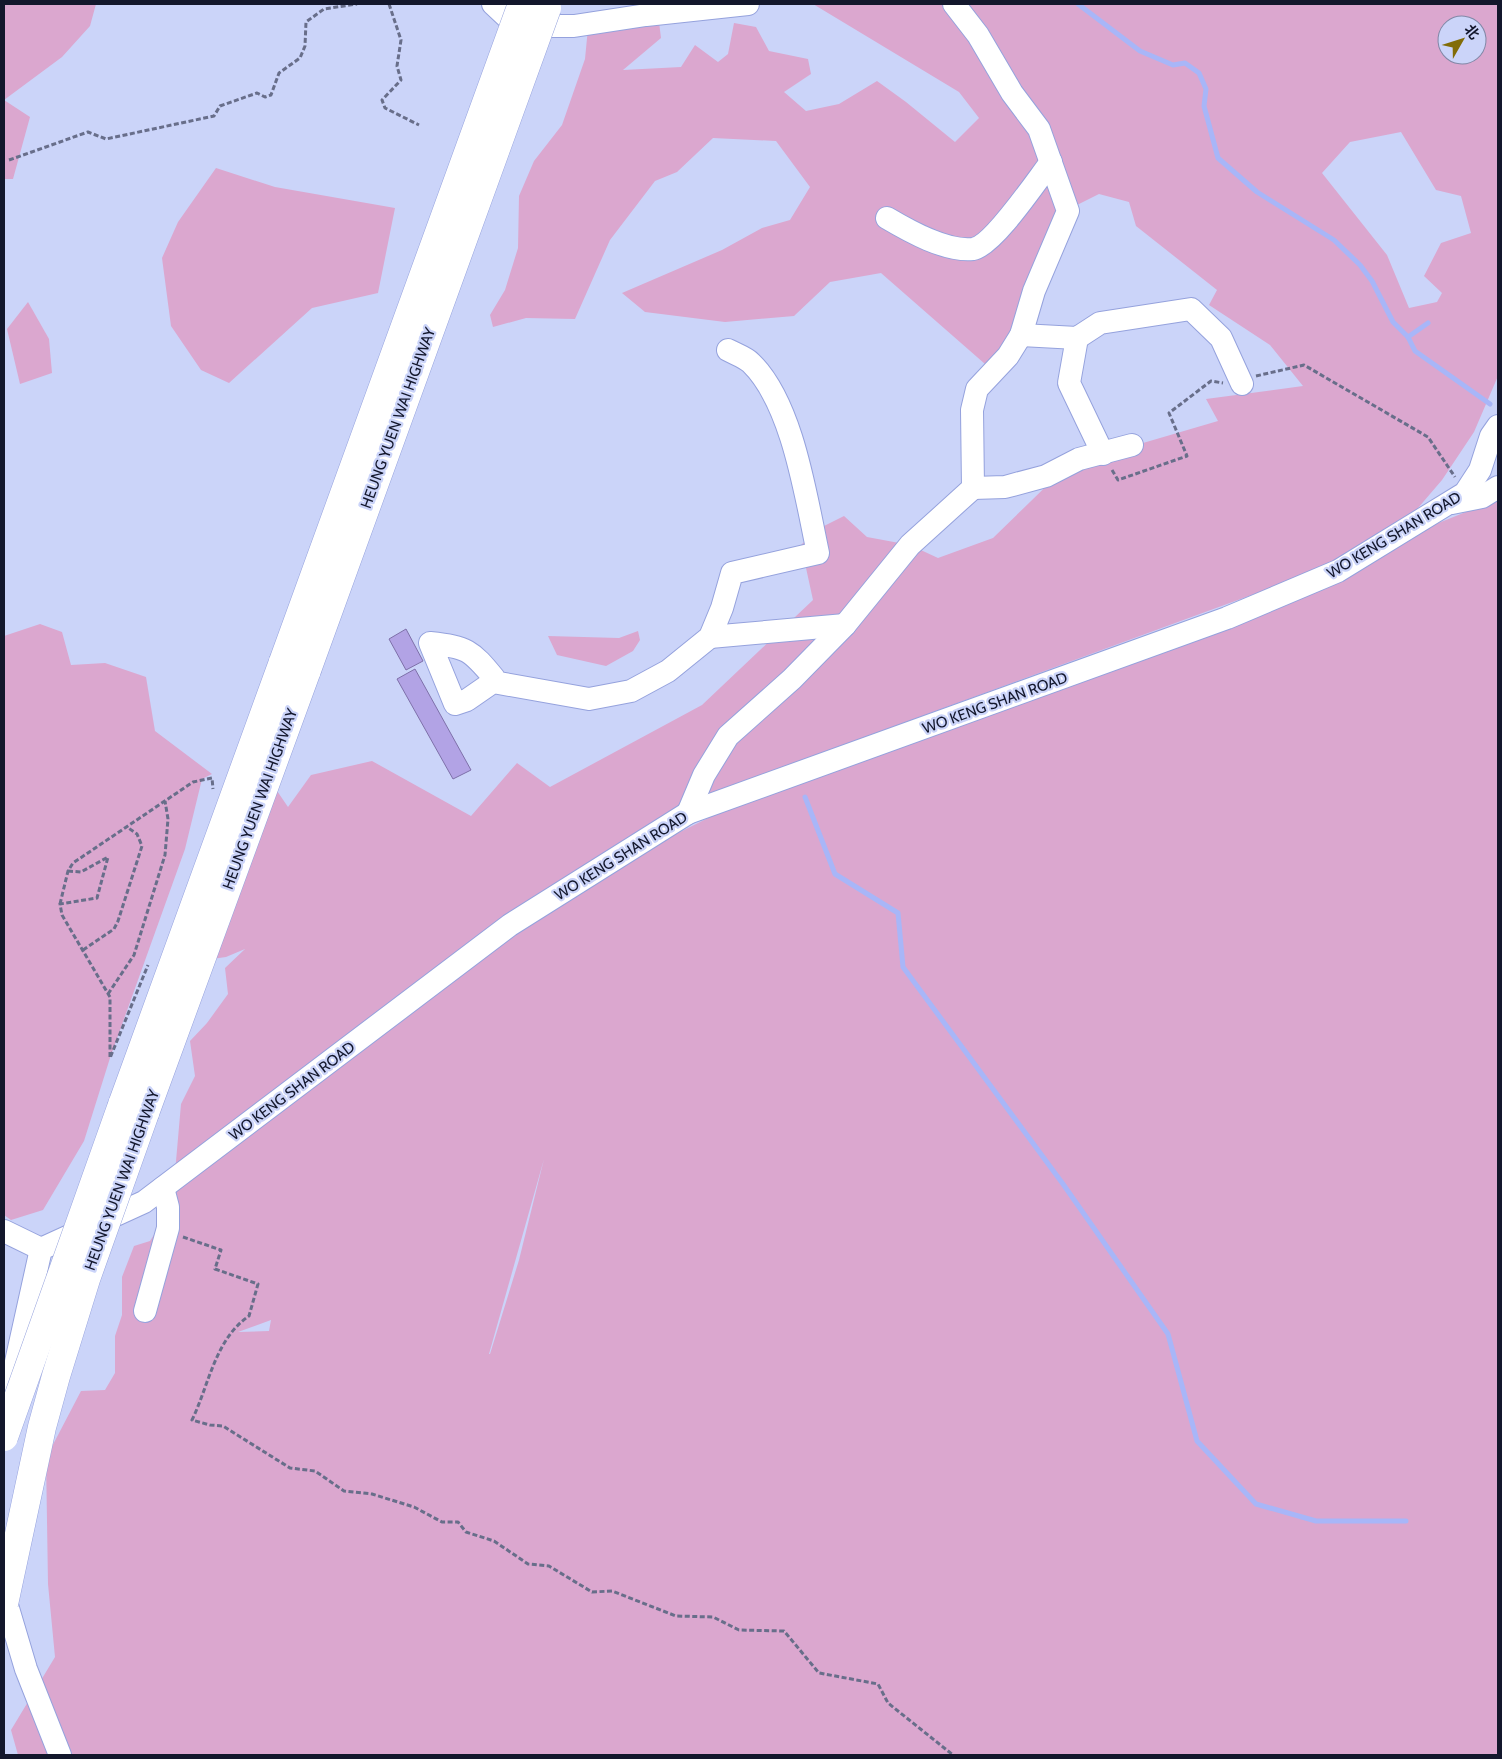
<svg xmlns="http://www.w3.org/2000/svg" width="1502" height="1759" font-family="Cabin,'Noto Sans SC',sans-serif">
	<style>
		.green { fill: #dba7cf; fill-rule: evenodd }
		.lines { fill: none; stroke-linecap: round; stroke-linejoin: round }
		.stream { stroke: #a8b6f8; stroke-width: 5 }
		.building { fill: #b2a3e5; stroke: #7e70a9 }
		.minor-casing { stroke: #95a2dd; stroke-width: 24 }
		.highway-casing { stroke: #95a2dd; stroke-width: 29 }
		.path { stroke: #686e8a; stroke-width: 3; stroke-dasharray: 5 2.5; stroke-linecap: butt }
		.minor { stroke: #fff; stroke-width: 22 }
		.highway { stroke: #fff; stroke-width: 28 }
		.highway-bridge-casing { stroke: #95a2dd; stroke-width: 29; stroke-linecap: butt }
		.highway-bridge { stroke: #fff; stroke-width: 28 }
		.labels { text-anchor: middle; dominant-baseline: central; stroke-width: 4.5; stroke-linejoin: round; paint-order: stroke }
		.street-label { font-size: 15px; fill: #13172c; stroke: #cbd4f9 }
	</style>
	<rect width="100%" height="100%" fill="#cbd4f9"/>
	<!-- green -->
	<g class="green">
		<path d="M 4,4 L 96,4 L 90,26 L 62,57 L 4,100 L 30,117 L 13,179 L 4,179 Z"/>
		<path d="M 813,4 L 1498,4 L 1498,376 L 1474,432 L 1442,480 L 1412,515 L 1351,553 L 1303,576 L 773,771 L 674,835 L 712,816 L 1498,499 L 1498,1755 L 18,1755 L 11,1730 L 55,1657 L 48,1584 L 46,1458 L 81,1391 L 105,1390 L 115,1373 L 115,1336 L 122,1315 L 122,1277 L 134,1246 L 150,1241 L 172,1207 L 181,1104 L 195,1076 L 190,1041 L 207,1023 L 228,994 L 225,968 L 245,949 L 226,957 L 212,959 L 273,785 L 288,807 L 311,775 L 372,761 L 471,816 L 517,763 L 550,787 L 702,705 L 813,600 L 801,545 L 818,529 L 844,516 L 867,537 L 910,545 L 938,558 L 993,538 L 1068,465 L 1218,421 L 1206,399 L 1303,386 L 1270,345 L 1209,305 L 1217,290 L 1136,226 L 1129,202 L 1099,194 L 1057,215 L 1008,347 L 985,364 L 881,273 L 830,282 L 794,316 L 725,322 L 645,312 L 622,293 L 722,250 L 762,228 L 790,220 L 810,187 L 776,141 L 713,138 L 677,172 L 655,181 L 610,240 L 575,319 L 526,318 L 493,327 L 490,315 L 505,290 L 518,248 L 519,196 L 534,161 L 562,125 L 585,59 L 588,28 L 659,22 L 661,38 L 623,70 L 681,67 L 695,45 L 718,62 L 728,54 L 734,23 L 756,27 L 769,51 L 808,59 L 811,74 L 784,92 L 806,111 L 839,104 L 877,81 L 906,102 L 955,142 L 979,118 L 959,92 ZM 1447,25 L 1477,25 L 1477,55 L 1447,55 ZM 1401,132 L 1436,190 L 1461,196 L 1471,233 L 1441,243 L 1424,276 L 1442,293 L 1437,302 L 1409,308 L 1387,255 L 1322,173 L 1350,142 ZM 544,1159 L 519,1260 L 490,1354 L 489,1354 ZM 271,1320 L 269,1331 L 238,1332 Z"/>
		<path d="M 216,168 L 275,187 L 395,208 L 378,293 L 312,308 L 229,383 L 201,370 L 171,326 L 162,258 L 178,222 Z"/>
		<path d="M 28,302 L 49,339 L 52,373 L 20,384 L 7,329 Z"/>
		<path d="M 40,624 L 62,632 L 71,665 L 105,663 L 146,677 L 155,731 L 212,774 L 202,779 L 185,849 L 110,1058 L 84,1141 L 43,1210 L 11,1220 L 4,1215 L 4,636 Z"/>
		<path d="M 638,631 L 640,640 L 633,651 L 606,666 L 557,655 L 548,636 L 619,638 Z"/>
	</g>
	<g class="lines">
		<!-- stream -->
		<g class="stream">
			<path d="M 1078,4 L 1140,51 L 1173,65 L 1185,63 L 1199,73 L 1206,89 L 1204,106 L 1218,158 L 1257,192 L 1334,240 L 1360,265 L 1372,281 L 1393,322 L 1408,337 L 1415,351 L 1490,404"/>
			<path d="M 1408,337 L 1428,323"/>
			<path d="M 805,797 L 835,874 L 898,913 L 903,967 L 1063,1184 L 1168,1334 L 1197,1441 L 1256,1504 L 1316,1521 L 1406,1521"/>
		</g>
	</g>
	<!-- building -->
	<g class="building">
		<path d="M 406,629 L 423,661 L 406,670 L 389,639 Z"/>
		<path d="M 415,669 L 471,770 L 453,779 L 397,679 Z"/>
	</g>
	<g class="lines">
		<defs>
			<g id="minor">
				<path d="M 493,4 L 509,19 L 547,26 L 574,26 L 646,15 L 748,4"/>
				<path d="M 887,218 C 909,231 946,252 973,249 C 993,246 1037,180 1051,162"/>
				<path d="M 1021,335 L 1077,338 L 1100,323 L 1191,309 L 1221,338 L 1242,384"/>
				<path d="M 1077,338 L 1069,383 L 1103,454"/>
				<path d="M 973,488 L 1005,487 L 1046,476 L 1079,459 L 1132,445"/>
				<path d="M 1452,503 L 1482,497 L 1498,487"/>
				<path d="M 710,637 L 845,625"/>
				<path d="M 493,682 L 494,678 C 471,650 467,647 430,643 L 455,704 L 467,700 L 493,682 L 589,699 L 631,691 L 668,671 L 710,637 L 722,608 L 732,573 L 818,553 C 806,498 793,404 751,363 C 745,357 735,354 728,350"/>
				<path d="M 688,813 L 704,775 L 728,736 L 792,679 L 845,625 L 910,545 L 973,488 L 972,410 L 977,389 L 1008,356 L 1021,335 L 1034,291 L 1068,211 L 1039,129 L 1012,93 L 978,35 L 954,4"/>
				<path d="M 4,1231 L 41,1249"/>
				<path d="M 145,1311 L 168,1228 L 168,1207 L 163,1188"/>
				<path d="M 10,1389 L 41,1249 L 144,1202 L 510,925 L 688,813 L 1227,618 L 1338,571 L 1465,493 L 1480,470 L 1491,436 L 1498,426"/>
				<path d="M 4,1595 L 26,1669 L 60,1755"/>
			</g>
			<g id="highway">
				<path d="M 122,1105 L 283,662"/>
				<path d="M 145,1113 L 307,670"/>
			</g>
		</defs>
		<!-- minor casing -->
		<use href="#minor" class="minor-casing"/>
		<!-- highway casing -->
		<use href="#highway" class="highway-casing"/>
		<!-- path -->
		<g class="path">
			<path d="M 389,4 L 401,40 L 397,66 L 401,80 L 382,100 L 385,108 L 419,125"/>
			<path d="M 9,160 L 88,132 L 106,139 L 214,116 L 220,106 L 257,93 L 265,97 L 271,95 L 279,73 L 300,58 L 305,46 L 306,22 L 324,9 L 357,4"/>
			<path d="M 1256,376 L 1304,365 L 1428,437 L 1455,477"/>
			<path d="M 1112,470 L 1118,480 L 1187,456 L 1169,413 L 1211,381 L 1223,383"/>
			<path d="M 68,871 L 81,872 L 108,857 L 97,898 L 60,904 L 62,915 L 110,997 L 110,1058 L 148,965"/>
			<path d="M 60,904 L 68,871 L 73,863 L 193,782 L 212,778 L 213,789"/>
			<path d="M 83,950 L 114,929 L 118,921 L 142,846 L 137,834 L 127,827"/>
			<path d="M 108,994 L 134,955 L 165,855 L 168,819 L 165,801"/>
			<path d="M 183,1237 L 221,1250 L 215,1269 L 258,1284 L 249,1316 C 215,1339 209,1385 192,1420 L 210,1425 L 223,1426 L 290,1468 L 315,1471 L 344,1491 L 372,1494 L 414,1507 L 442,1522 L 458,1522 L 466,1532 L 494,1541 L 528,1564 L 549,1566 L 592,1592 L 612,1591 L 676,1616 L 713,1617 L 739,1630 L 784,1631 L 819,1673 L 878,1684 L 888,1703 L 953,1755"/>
		</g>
		<!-- minor -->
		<use href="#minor" class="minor"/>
		<!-- highway -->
		<use href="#highway" class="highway"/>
		<defs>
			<g id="highway-bridge">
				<path d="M 283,662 L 522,4"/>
				<path d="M 307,670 L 547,8"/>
				<path d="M 4,1437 L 122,1105"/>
				<path d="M 4,1604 L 42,1427 L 56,1376 L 86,1279 L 145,1113"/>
			</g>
		</defs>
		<!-- highway-bridge casing -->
		<use href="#highway-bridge" class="highway-bridge-casing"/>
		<!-- highway-bridge -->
		<use href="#highway-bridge" class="highway-bridge"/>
	</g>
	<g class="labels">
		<!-- street labels -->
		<g class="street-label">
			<text transform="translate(398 418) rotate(-70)">HEUNG YUEN WAI HIGHWAY</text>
			<text transform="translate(1394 535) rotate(-31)">WO KENG SHAN ROAD</text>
			<text transform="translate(995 703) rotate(-20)">WO KENG SHAN ROAD</text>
			<text transform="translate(260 799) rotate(-70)">HEUNG YUEN WAI HIGHWAY</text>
			<text transform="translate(621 856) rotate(-32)">WO KENG SHAN ROAD</text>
			<text transform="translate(292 1091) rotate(-37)">WO KENG SHAN ROAD</text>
			<text transform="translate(122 1180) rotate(-70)">HEUNG YUEN WAI HIGHWAY</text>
		</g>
	</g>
	<!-- border -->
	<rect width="1502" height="1759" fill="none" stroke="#13172c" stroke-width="10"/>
	<!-- north arrow -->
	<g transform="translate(1462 40) rotate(51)"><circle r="24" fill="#cbd4f9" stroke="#8188a7"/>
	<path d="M0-4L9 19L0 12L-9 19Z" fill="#826c07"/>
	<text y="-8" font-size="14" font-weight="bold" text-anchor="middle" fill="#13172c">北</text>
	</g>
</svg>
